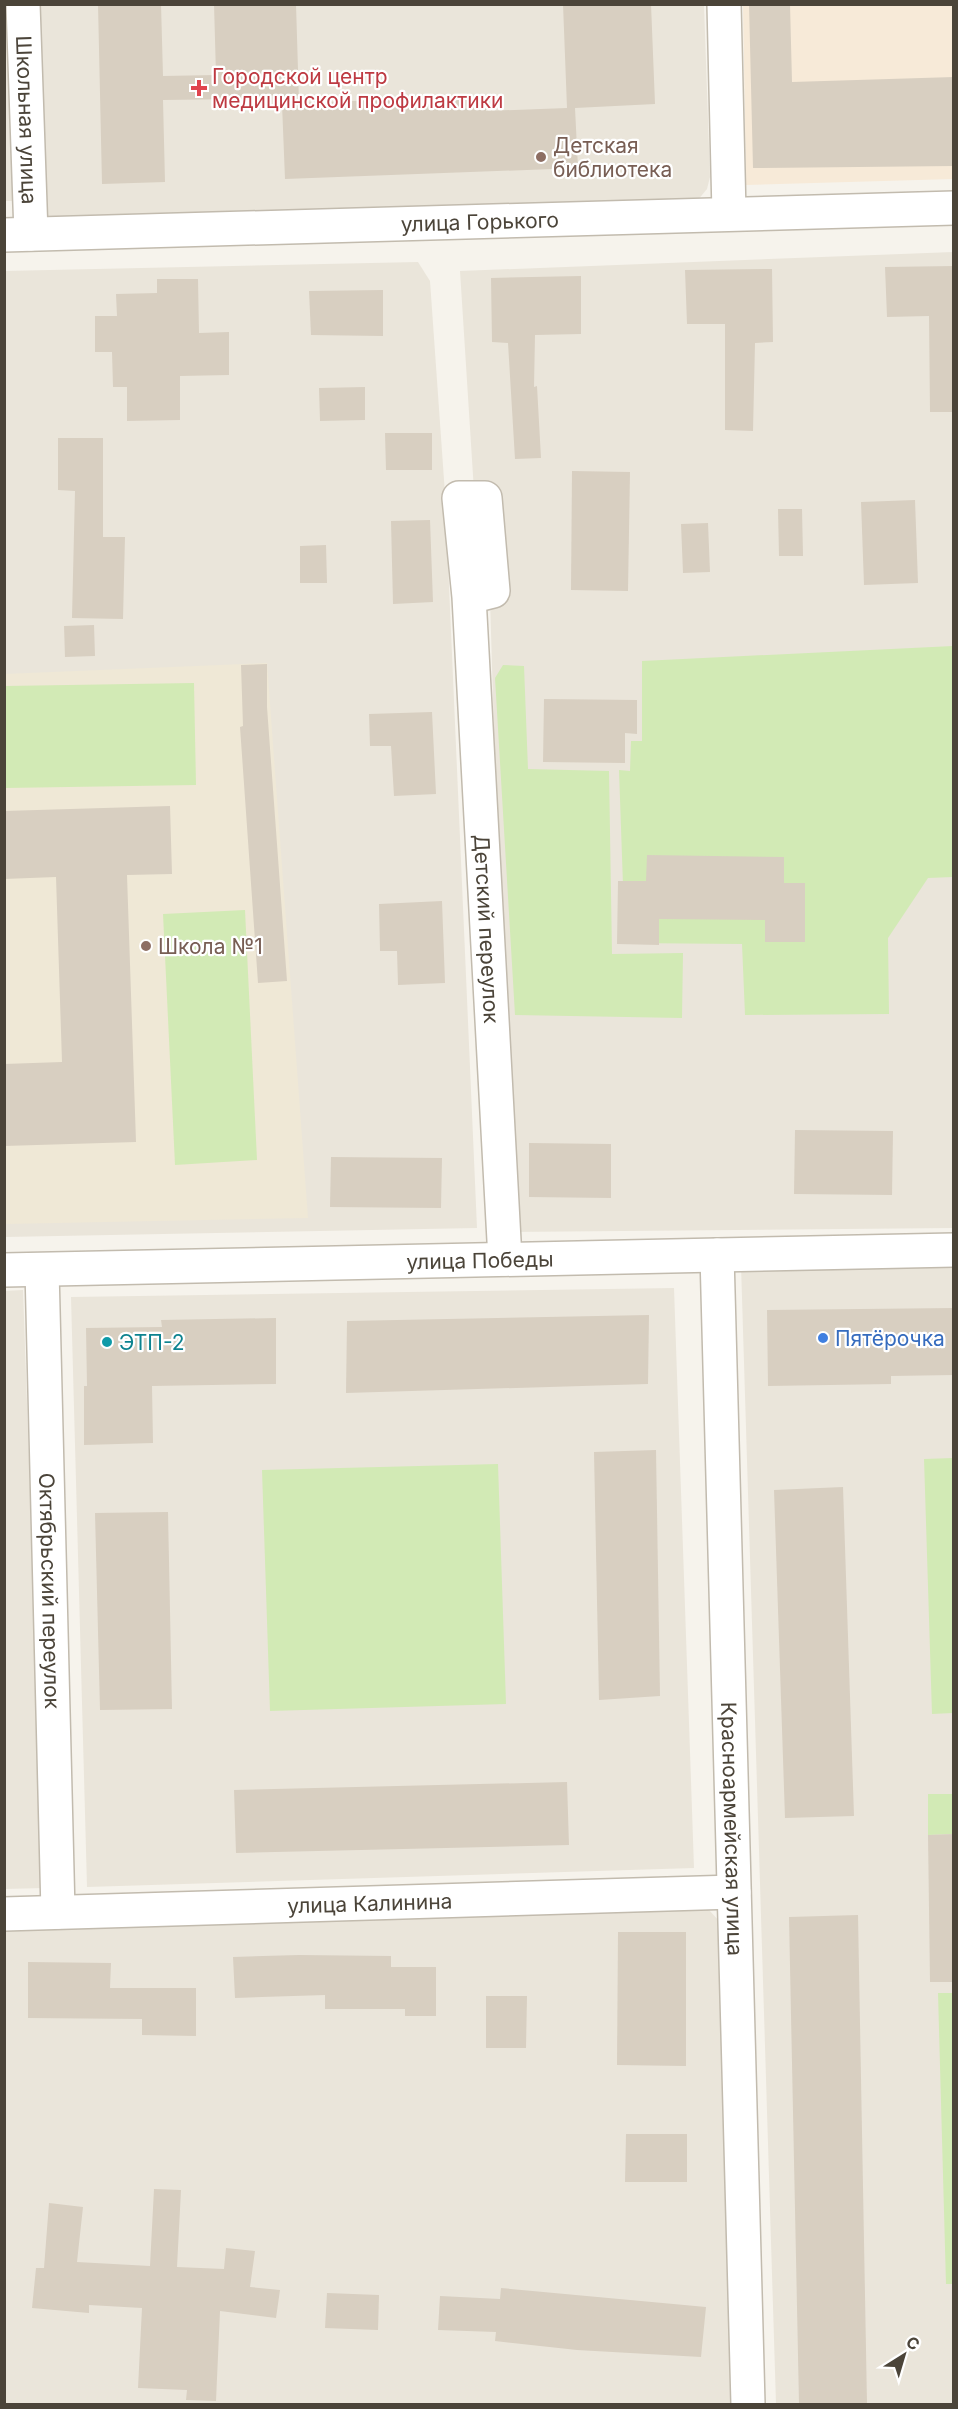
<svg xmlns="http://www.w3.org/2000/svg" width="958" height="2409" font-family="Inter,sans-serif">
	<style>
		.residential { fill: #eae5da }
		.commercial { fill: #f7ead8 }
		.education { fill: #efe8d6 }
		.green { fill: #d2eab5 }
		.building { fill: #d8cfc1 }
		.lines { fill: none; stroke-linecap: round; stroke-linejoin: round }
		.minor-casing { stroke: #c2bbae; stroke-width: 36 }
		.tertiary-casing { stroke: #c2bbae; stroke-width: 36 }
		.minor { stroke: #fff; stroke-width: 33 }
		.tertiary { stroke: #fff; stroke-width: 33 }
		.health-dot { fill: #e0444e; stroke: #fff; stroke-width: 2 }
		.education-dot { fill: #8d6e63; stroke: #fff; stroke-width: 2 }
		.shop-dot { fill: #3f7fe0; stroke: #fff; stroke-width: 2 }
		.culture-dot { fill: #0f9aa8; stroke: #fff; stroke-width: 2 }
		.labels { text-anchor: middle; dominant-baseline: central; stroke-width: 4.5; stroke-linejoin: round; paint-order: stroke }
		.health-label { font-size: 21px; fill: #be3a42; stroke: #fff; text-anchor: start }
		.street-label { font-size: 21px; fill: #4b4439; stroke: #fff }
		.education-label { font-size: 21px; fill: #785e54; stroke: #fff; text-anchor: start }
		.shop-label { font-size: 21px; fill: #366cbe; stroke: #fff; text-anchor: start }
		.culture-label { font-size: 21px; fill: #0d838f; stroke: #fff; text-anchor: start }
	</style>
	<rect width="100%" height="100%" fill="#f6f3ec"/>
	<!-- residential -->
	<g class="residential">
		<path d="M 4,5 L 7,5 L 17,201 L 5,201 Z"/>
		<path d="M 33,5 L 704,5 L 710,177 L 707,189 L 697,201 L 53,221 L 42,212 Z"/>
		<path d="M 953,252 L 953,1228 L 509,1232 L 490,599 L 474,491 L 460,271 Z"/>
		<path d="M 418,262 L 430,281 L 445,494 L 477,1228 L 5,1237 L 4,271 Z"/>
		<path d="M 953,1263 L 953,2404 L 776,2404 L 741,1265 Z"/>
		<path d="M 674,1288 L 694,1868 L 87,1887 L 71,1297 Z"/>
		<path d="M 23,1290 L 44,1888 L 5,1889 L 4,1291 Z"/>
		<path d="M 709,1910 L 720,1922 L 737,2404 L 5,2404 L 4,1928 Z"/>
	</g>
	<!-- commercial -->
	<path class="commercial" d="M 743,5 L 953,5 L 953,179 L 746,185 Z"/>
	<!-- education -->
	<path class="education" d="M 267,663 L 308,1218 L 5,1224 L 4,674 Z"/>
	<!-- green -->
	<g class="green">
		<path d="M 953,646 L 953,877 L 928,878 L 888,938 L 889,1014 L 745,1015 L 742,944 L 625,943 L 619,770 L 630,771 L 631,741 L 642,741 L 642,661 Z"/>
		<path d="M 503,665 L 524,666 L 528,769 L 609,771 L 612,954 L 683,953 L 682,1018 L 515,1015 L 495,678 Z"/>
		<path d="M 194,683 L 196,785 L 5,788 L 5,686 Z"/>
		<path d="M 245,910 L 257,1160 L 175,1165 L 163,914 Z"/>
		<path d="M 953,1458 L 953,1713 L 932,1714 L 924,1459 Z"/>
		<path d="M 498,1464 L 506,1704 L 270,1711 L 262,1470 Z"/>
		<path d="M 928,1794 L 953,1794 L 953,1834 L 928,1835 Z"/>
		<path d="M 938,1993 L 953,1993 L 953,2284 L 946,2284 Z"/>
	</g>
	<!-- building -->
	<g class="building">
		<path d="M 98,4 L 161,4 L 163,76 L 216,75 L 214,4 L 296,4 L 299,103 L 486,96 L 486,111 L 567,108 L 563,4 L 651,4 L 655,104 L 575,108 L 578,168 L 285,179 L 282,104 L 295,104 L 242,104 L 242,99 L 163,100 L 165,182 L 102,184 Z"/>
		<path d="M 749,4 L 790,4 L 792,82 L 954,77 L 954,166 L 753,168 Z"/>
		<path d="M 954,266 L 954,412 L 930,412 L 929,316 L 887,317 L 885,267 Z"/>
		<path d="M 772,269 L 773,342 L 755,343 L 753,431 L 725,430 L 725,324 L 687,324 L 685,270 Z"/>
		<path d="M 581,276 L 581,334 L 535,335 L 534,387 L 537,386 L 541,458 L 515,459 L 508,343 L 492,342 L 491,278 Z"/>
		<path d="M 157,279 L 198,279 L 199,333 L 229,332 L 229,375 L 180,376 L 180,420 L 127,421 L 127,387 L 113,387 L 112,352 L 95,352 L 95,316 L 117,316 L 116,294 L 157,293 Z"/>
		<path d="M 383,290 L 383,336 L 311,335 L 309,291 Z"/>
		<path d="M 365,387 L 365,420 L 320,421 L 319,388 Z"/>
		<path d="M 385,433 L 432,433 L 432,470 L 386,470 Z"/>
		<path d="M 58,438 L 103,438 L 103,537 L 125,537 L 123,619 L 72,618 L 75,491 L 58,490 Z"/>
		<path d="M 572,471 L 630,472 L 628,591 L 571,590 Z"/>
		<path d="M 915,500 L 918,583 L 864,585 L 861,502 Z"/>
		<path d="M 778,509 L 802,509 L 803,556 L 779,556 Z"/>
		<path d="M 430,520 L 433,602 L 393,604 L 391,521 Z"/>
		<path d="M 708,523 L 710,572 L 683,573 L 681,524 Z"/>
		<path d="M 326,545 L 327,583 L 300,583 L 300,546 Z"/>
		<path d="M 94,625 L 95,656 L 65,657 L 64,626 Z"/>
		<path d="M 267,664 L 267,707 L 287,981 L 258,983 L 240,727 L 243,726 L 241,665 Z"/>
		<path d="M 544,699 L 637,700 L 637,734 L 625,733 L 625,763 L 543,762 Z"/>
		<path d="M 432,712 L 436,794 L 394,796 L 391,746 L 370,746 L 369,714 Z"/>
		<path d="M 170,806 L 172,874 L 127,875 L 136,1142 L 4,1146 L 4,1064 L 62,1062 L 56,877 L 4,879 L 4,811 Z"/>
		<path d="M 647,855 L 784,857 L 784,883 L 805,883 L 805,942 L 765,942 L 765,920 L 659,919 L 659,945 L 617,944 L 618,881 L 646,881 Z"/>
		<path d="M 442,901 L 445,983 L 398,985 L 397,951 L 380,951 L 379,904 Z"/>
		<path d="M 795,1130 L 893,1131 L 892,1195 L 794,1194 Z"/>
		<path d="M 529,1143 L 611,1144 L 611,1198 L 529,1197 Z"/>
		<path d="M 331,1157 L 442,1158 L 441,1208 L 330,1207 Z"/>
		<path d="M 954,1308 L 954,1375 L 891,1376 L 891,1384 L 768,1386 L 767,1310 Z"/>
		<path d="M 649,1315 L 648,1384 L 346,1393 L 347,1321 Z"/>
		<path d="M 276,1318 L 276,1384 L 152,1386 L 153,1443 L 84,1445 L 84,1386 L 87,1386 L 86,1328 L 162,1327 L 161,1320 Z"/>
		<path d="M 656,1450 L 660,1696 L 599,1700 L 594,1452 Z"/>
		<path d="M 843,1487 L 854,1816 L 785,1818 L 774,1490 Z"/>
		<path d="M 168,1512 L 172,1709 L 100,1710 L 95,1513 Z"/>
		<path d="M 567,1782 L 569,1845 L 236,1853 L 234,1790 Z"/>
		<path d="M 954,1834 L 954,1982 L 930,1982 L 928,1835 Z"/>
		<path d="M 858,1915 L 867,2404 L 799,2404 L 789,1917 Z"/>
		<path d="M 618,1932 L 686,1932 L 686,2066 L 617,2065 Z"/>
		<path d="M 299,1955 L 391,1956 L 391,1967 L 436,1967 L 436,2016 L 405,2016 L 405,2009 L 325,2009 L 325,1995 L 235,1998 L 233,1957 Z"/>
		<path d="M 28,1962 L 111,1963 L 110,1988 L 196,1988 L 196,2036 L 142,2035 L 142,2019 L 28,2018 Z"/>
		<path d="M 486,1996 L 527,1996 L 526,2048 L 486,2048 Z"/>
		<path d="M 626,2134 L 687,2134 L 687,2182 L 625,2182 Z"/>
		<path d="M 154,2189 L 181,2190 L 177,2267 L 224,2269 L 226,2248 L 255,2251 L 250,2287 L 280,2290 L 276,2318 L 220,2311 L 216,2401 L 186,2400 L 187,2390 L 138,2388 L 142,2308 L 89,2305 L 89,2313 L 32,2308 L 36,2268 L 44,2268 L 49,2203 L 83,2207 L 77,2262 L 150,2266 Z"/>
		<path d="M 501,2288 L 706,2307 L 701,2357 L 577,2350 L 495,2341 L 496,2332 L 438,2330 L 440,2296 L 500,2299 Z"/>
		<path d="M 327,2293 L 379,2295 L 378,2330 L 325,2328 Z"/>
	</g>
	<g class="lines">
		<defs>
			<g id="minor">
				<path id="s1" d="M 23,4 L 31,234"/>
				<path d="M 724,4 L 729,213"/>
				<path id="s2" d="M 469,597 L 493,591 L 485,498 L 459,498 L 469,597 L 505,1259"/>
				<path id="s3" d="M 717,1255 L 748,2404"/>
				<path id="s4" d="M 42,1270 L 58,1912"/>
				<path id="s5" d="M 4,1914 L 734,1892"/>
			</g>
			<g id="tertiary">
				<path id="s6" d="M 4,235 L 954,208"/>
				<path id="s7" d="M 4,1270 L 954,1250"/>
			</g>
		</defs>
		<!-- minor casing -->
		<use href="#minor" class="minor-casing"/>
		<!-- tertiary casing -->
		<use href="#tertiary" class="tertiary-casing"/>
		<!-- minor -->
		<use href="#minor" class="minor"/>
		<!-- tertiary -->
		<use href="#tertiary" class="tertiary"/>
	</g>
	<!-- markers -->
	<path class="health-dot" d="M196 79h6v6h6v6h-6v6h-6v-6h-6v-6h6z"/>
	<g class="education-dot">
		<circle cx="541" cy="157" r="6"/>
		<circle cx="146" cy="946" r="6"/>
	</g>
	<circle class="shop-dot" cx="823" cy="1338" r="6"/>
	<circle class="culture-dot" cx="107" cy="1342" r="6"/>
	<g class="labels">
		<!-- health labels -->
		<g class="health-label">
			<text x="212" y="76">Городской центр<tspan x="212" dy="24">медицинской профилактики</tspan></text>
		</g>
		<!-- street labels -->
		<g class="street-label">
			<text stroke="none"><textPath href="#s1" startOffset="116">Школьная улица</textPath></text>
			<text stroke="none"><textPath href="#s6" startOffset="476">улица Горького</textPath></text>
			<text stroke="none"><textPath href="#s2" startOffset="576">Детский переулок</textPath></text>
			<text stroke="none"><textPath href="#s7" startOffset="476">улица Победы</textPath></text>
			<text stroke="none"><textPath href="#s4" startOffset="321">Октябрьский переулок</textPath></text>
			<text stroke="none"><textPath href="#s3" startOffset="574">Красноармейская улица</textPath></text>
			<text stroke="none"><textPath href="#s5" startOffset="366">улица Калинина</textPath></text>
		</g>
		<!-- education labels -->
		<g class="education-label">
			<text x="553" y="145">Детская<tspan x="553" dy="24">библиотека</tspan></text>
			<text x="158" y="946">Школа №1</text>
		</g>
		<!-- shop labels -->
		<g class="shop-label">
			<text x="835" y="1338">Пятёрочка</text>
		</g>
		<!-- culture labels -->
		<g class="culture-label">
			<text x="119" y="1342">ЭТП-2</text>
		</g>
	</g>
	<!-- border -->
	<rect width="958" height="2409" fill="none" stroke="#4b4439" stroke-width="12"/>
	<!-- north arrow -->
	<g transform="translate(904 2355) rotate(37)" stroke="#ffffff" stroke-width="4.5" paint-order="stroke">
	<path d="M0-4.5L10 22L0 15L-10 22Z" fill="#4b4439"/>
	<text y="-9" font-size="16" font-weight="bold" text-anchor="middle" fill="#4b4439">С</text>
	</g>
</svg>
